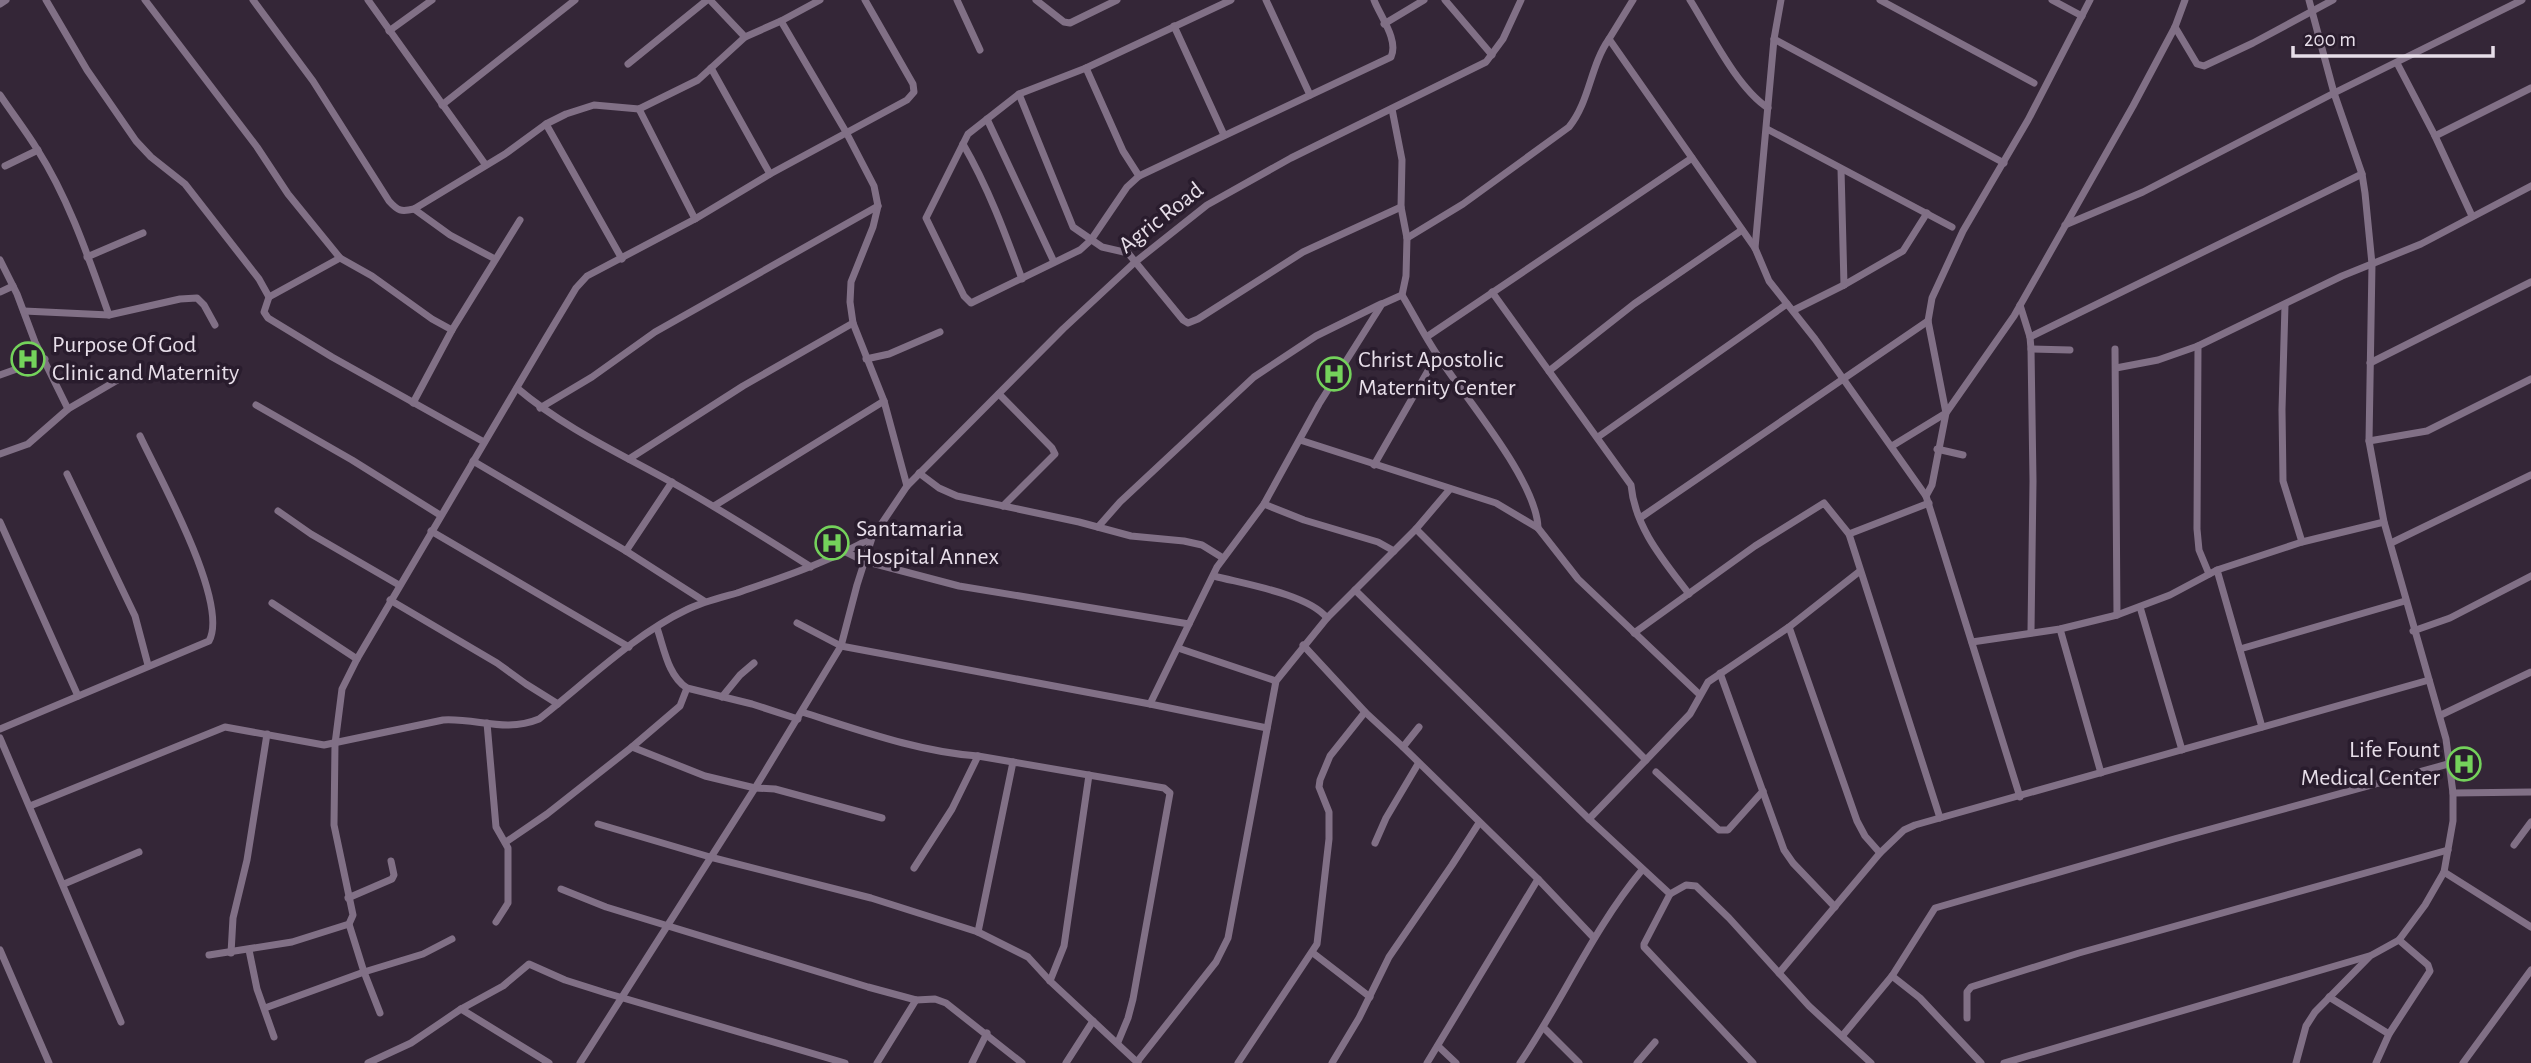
<svg xmlns="http://www.w3.org/2000/svg" width="2531" height="1063" font-family="'Alegreya Sans',sans-serif">
	<style>
		.lines { fill: none; stroke-linecap: round; stroke-linejoin: round }
		.minor { stroke: #817086; stroke-width: 7 }
		.labels { text-anchor: middle; dominant-baseline: central; stroke-width: 7; stroke-linejoin: round; paint-order: stroke }
		.street-label { font-size: 24px; fill: #e7dee9; stroke: #291c2d }
		.poi-label { font-size: 24px; fill: #e7dee9; stroke: #291c2d; text-anchor: start }
	</style>
	<rect width="100%" height="100%" fill="#342637"/>
	<g class="lines">
		<!-- minor -->
		<g class="minor">
			<path d="M 46,0 L 87,70 L 136,141 L 151,157 L 185,184 L 259,279 L 269,297 L 264,312 L 268,318 L 332,357 L 484,442"/>
			<path d="M 145,0 L 257,147 L 288,194 L 340,258 L 372,276 L 432,319 L 452,330"/>
			<path d="M 253,0 L 313,81 L 389,201 C 398,211 401,212 414,209 L 505,154 L 546,124 L 566,114 L 594,105 L 639,109 L 698,80 L 745,37"/>
			<path d="M 368,0 L 485,164"/>
			<path d="M 710,0 L 745,37 L 781,21 L 846,132 L 874,186 L 878,206 L 873,227 L 851,282 L 850,302 L 853,323 L 884,401 L 907,486"/>
			<path d="M 957,0 L 980,50"/>
			<path d="M 1036,0 L 1064,22 L 1070,23 L 1117,0"/>
			<path d="M 1231,0 L 1086,68 L 1019,94 L 968,134 L 926,218 L 964,296 L 971,303 L 1080,250 L 1091,240 L 1127,187 L 1139,176 L 1391,57 C 1399,40 1380,16 1374,0"/>
			<path d="M 1266,0 L 1310,95"/>
			<path d="M 1445,0 L 1492,55"/>
			<path d="M 1633,0 L 1609,39 L 1755,248 L 1769,281 L 1815,339 L 1926,496 L 2020,797"/>
			<path d="M 1690,0 C 1710,32 1737,88 1768,108"/>
			<path d="M 1880,0 L 2034,83"/>
			<path d="M 2052,0 L 2082,16"/>
			<path d="M 0,4 L 6,0"/>
			<path d="M 781,21 L 820,0"/>
			<path d="M 1384,24 L 1424,0"/>
			<path d="M 1174,26 L 1224,135"/>
			<path d="M 2175,27 L 2197,64 L 2204,66 L 2253,43 L 2333,0"/>
			<path d="M 389,31 L 432,0"/>
			<path d="M 1774,39 L 2004,163"/>
			<path d="M 2397,63 L 2435,136 L 2472,216"/>
			<path d="M 628,64 L 707,0"/>
			<path d="M 711,68 L 770,174"/>
			<path d="M 1086,68 L 1123,151 L 1139,176"/>
			<path d="M 1019,94 L 1073,227 L 1102,247 L 1128,253 L 1183,320 L 1188,323 L 1198,319 L 1303,252 L 1401,207"/>
			<path d="M 0,95 C 12,113 26,131 37,149 C 69,199 89,259 109,315"/>
			<path d="M 442,105 L 575,0"/>
			<path d="M 639,109 L 695,219"/>
			<path d="M 1392,109 L 1402,160 L 1401,207 L 1407,238 L 1406,276 L 1402,295 C 1414,315 1425,337 1438,356 C 1465,398 1537,481 1538,528"/>
			<path d="M 987,119 L 1054,262"/>
			<path d="M 546,124 L 622,259"/>
			<path d="M 1767,129 L 1952,227"/>
			<path d="M 2435,136 L 2531,88"/>
			<path d="M 963,144 C 988,187 1005,233 1022,279"/>
			<path d="M 5,166 L 38,150"/>
			<path d="M 1841,169 L 1844,285 L 1903,251 L 1927,213"/>
			<path d="M 414,209 L 450,235 L 495,259"/>
			<path d="M 2065,225 L 2143,192 L 2334,93 L 2522,0"/>
			<path d="M 1407,238 L 1463,204 L 1569,127 C 1590,101 1590,66 1609,39"/>
			<path d="M 1755,248 L 1774,39 L 1781,0"/>
			<path d="M 87,257 L 143,233"/>
			<path d="M 0,260 L 17,294 L 35,342 L 68,409"/>
			<path d="M 0,292 L 13,286"/>
			<path d="M 1492,292 L 1631,485 C 1635,528 1664,561 1689,594"/>
			<path d="M 269,297 L 340,258"/>
			<path d="M 2020,305 L 2030,337 L 2031,349 L 2033,481 L 2031,631"/>
			<path d="M 2285,305 L 2282,410 L 2283,481 L 2302,542"/>
			<path d="M 1794,310 L 1844,285"/>
			<path d="M 24,311 L 109,315 L 180,299 L 197,298 L 204,305 L 215,325"/>
			<path d="M 1428,336 L 1692,158"/>
			<path d="M 2030,337 L 2362,174"/>
			<path d="M 2198,346 L 2197,529 L 2199,550 L 2209,574"/>
			<path d="M 2031,349 L 2070,350"/>
			<path d="M 2115,349 L 2117,615"/>
			<path d="M 866,359 L 889,354 L 940,332"/>
			<path d="M 2370,363 L 2531,282"/>
			<path d="M 2116,368 L 2158,360 L 2198,346 L 2342,276 L 2421,244 L 2531,186"/>
			<path d="M 1549,371 L 1634,304 L 1742,230"/>
			<path d="M 0,375 L 45,359"/>
			<path d="M 517,388 C 564,428 619,453 673,483 C 720,509 765,538 811,567"/>
			<path d="M 999,394 L 1052,448 L 1055,454 L 1003,506"/>
			<path d="M 413,403 L 452,330 L 520,220"/>
			<path d="M 256,405 L 352,460 L 440,515"/>
			<path d="M 540,408 L 592,377 L 655,332 L 878,206"/>
			<path d="M 1598,437 L 1787,304"/>
			<path d="M 1300,440 L 1496,503 L 1538,528 L 1578,579 L 1699,694"/>
			<path d="M 2369,441 L 2427,431 L 2531,379"/>
			<path d="M 1892,446 L 1946,413 L 1928,321 L 1932,298 L 1963,231 L 2028,120 L 2090,0"/>
			<path d="M 1937,449 L 1963,455"/>
			<path d="M 0,454 L 28,444 L 68,409 L 121,378"/>
			<path d="M 629,459 L 743,386 L 853,323"/>
			<path d="M 473,461 L 626,551 L 704,601"/>
			<path d="M 1374,465 L 1437,355"/>
			<path d="M 919,473 L 939,488 L 957,496 L 1079,522 L 1131,536 L 1184,541 L 1202,545 L 1223,558"/>
			<path d="M 67,474 L 135,616 L 148,665"/>
			<path d="M 1926,496 L 1932,485 L 1946,413 L 2014,316 L 2133,106 L 2175,27 L 2185,0"/>
			<path d="M 1264,504 L 1304,520 L 1378,542 L 1394,551"/>
			<path d="M 714,506 L 884,401"/>
			<path d="M 278,511 L 311,534 L 399,585"/>
			<path d="M 1640,518 L 1928,321"/>
			<path d="M 0,522 L 78,696"/>
			<path d="M 1098,527 L 1120,502 L 1254,377 L 1316,336 L 1381,304"/>
			<path d="M 1416,529 L 1646,760 L 1589,819"/>
			<path d="M 431,531 L 629,647"/>
			<path d="M 1849,534 L 1929,503"/>
			<path d="M 2391,543 L 2531,475"/>
			<path d="M 626,551 L 672,482"/>
			<path d="M 846,552 L 864,561 L 959,586 L 1189,624 L 1217,567 L 1264,504 L 1319,404 L 1382,304 L 1402,295"/>
			<path d="M 2217,570 L 2262,727"/>
			<path d="M 1214,576 C 1244,584 1308,594 1327,618"/>
			<path d="M 1355,590 L 1589,819 L 1670,894"/>
			<path d="M 390,600 L 497,663 L 526,684 L 558,704"/>
			<path d="M 272,603 L 357,659"/>
			<path d="M 2140,607 L 2182,750"/>
			<path d="M 797,623 L 841,646 L 1150,704 L 1189,624"/>
			<path d="M 1789,627 L 1857,821 L 1865,836 L 1880,853"/>
			<path d="M 657,628 C 664,648 668,676 687,688 L 752,704 L 798,719"/>
			<path d="M 2060,629 L 2101,773"/>
			<path d="M 2413,631 L 2450,618 L 2531,576"/>
			<path d="M 1634,633 L 1755,546 L 1824,503 L 1849,534 L 1940,818"/>
			<path d="M 1972,642 L 2060,629 L 2117,615 L 2170,595 L 2217,570 L 2302,542 L 2384,522"/>
			<path d="M 1303,645 L 1365,712 L 1403,747 L 1419,727"/>
			<path d="M 1178,648 L 1276,681"/>
			<path d="M 2240,649 L 2405,601"/>
			<path d="M 1720,673 L 1784,850 L 1793,863 L 1835,907"/>
			<path d="M 687,688 L 680,706 L 632,747 L 705,776 L 755,788 L 775,789 L 882,818"/>
			<path d="M 722,697 L 740,675 L 754,663"/>
			<path d="M 1150,704 L 1267,728"/>
			<path d="M 802,712 C 859,730 919,752 978,756 L 1164,788 L 1170,793 L 1133,999 L 1128,1018 L 1118,1042"/>
			<path d="M 2441,715 L 2531,672"/>
			<path d="M 487,723 L 496,827 L 508,848 L 508,903 L 496,922"/>
			<path d="M 0,729 L 209,641 C 230,603 158,475 140,436"/>
			<path d="M 0,738 L 121,1022"/>
			<path d="M 1403,747 L 1538,879 L 1594,938"/>
			<path d="M 1646,760 L 1690,714 L 1708,682 L 1789,627 L 1860,571"/>
			<path d="M 1656,772 L 1719,830 L 1728,830 L 1763,791"/>
			<path d="M 2453,793 L 2531,792"/>
			<path d="M 30,806 L 225,727 L 324,745 L 443,720 C 478,718 505,733 539,719 C 584,684 635,634 686,610 C 702,602 719,598 737,593 C 783,577 829,562 871,538"/>
			<path d="M 598,824 L 710,857 L 871,898 L 978,932 L 1028,957 L 1050,981 L 1138,1063"/>
			<path d="M 506,842 L 547,814 L 632,747"/>
			<path d="M 1375,843 L 1386,818 L 1418,764"/>
			<path d="M 2514,845 L 2531,822"/>
			<path d="M 914,868 L 952,809 L 978,756"/>
			<path d="M 2444,872 L 2531,927"/>
			<path d="M 64,884 L 139,852"/>
			<path d="M 561,889 L 606,907 L 868,987 L 916,1000 L 935,999 L 946,1003 L 1022,1063"/>
			<path d="M 348,898 L 392,879 L 394,875 L 391,861"/>
			<path d="M 349,924 L 364,972 L 423,954 L 452,939"/>
			<path d="M 978,932 L 1013,762"/>
			<path d="M 0,950 L 49,1063"/>
			<path d="M 249,950 L 257,989 L 274,1037"/>
			<path d="M 231,953 L 233,918 L 247,860 L 267,734"/>
			<path d="M 1313,953 L 1370,997"/>
			<path d="M 209,955 L 292,942 L 349,924 L 353,915 L 334,825 L 335,744 L 342,689 L 357,659 L 546,338 L 576,288 L 587,276 L 695,219 L 770,174 L 907,100 L 914,92 L 913,84 L 865,0"/>
			<path d="M 1779,973 L 1880,853 L 1904,830 L 1915,825 L 2429,680"/>
			<path d="M 1892,976 L 1920,998 L 1981,1063"/>
			<path d="M 1050,981 L 1064,946 L 1089,775"/>
			<path d="M 2329,997 L 2389,1034"/>
			<path d="M 265,1008 L 364,972 L 380,1013"/>
			<path d="M 461,1009 L 549,1063"/>
			<path d="M 1967,1018 L 1967,992 L 1971,987 L 2079,953 L 2448,850"/>
			<path d="M 1544,1028 L 1579,1063"/>
			<path d="M 1843,1035 L 1892,976 L 1935,908 L 2174,839 L 2448,764"/>
			<path d="M 1438,1046 L 1456,1063"/>
			<path d="M 1137,1062 L 1216,962 L 1228,938 L 1276,681 L 1327,618 L 1416,529 L 1450,489"/>
			<path d="M 368,1063 L 411,1043 L 461,1009 L 503,986 L 529,964 L 565,980 L 606,993 L 845,1063"/>
			<path d="M 580,1063 L 755,788 L 841,646 L 857,585 L 872,538 L 907,486 L 1063,329 L 1134,263 L 1207,205 L 1291,158 L 1486,62 L 1503,39 L 1521,0"/>
			<path d="M 877,1063 L 916,1000"/>
			<path d="M 972,1063 L 987,1033"/>
			<path d="M 1066,1063 L 1093,1021"/>
			<path d="M 1238,1063 L 1317,944 L 1329,839 L 1329,812 L 1319,787 L 1320,780 L 1330,756 L 1365,712"/>
			<path d="M 1332,1063 L 1359,1018 L 1389,957 L 1452,865 L 1479,823"/>
			<path d="M 1427,1063 L 1538,879"/>
			<path d="M 1520,1063 C 1563,1000 1593,929 1642,870"/>
			<path d="M 1637,1063 L 1655,1042"/>
			<path d="M 1753,1063 L 1644,947 L 1644,944 L 1670,894 L 1686,885 L 1696,886 L 1729,918 L 1809,1006 L 1871,1063"/>
			<path d="M 2004,1063 L 2369,956"/>
			<path d="M 2296,1063 L 2306,1026 L 2315,1012 L 2370,956 L 2399,940 L 2425,905 L 2444,872 L 2453,821 L 2453,793 L 2446,739 L 2384,522 L 2369,441 L 2372,264 L 2365,193 L 2362,174 L 2334,93 L 2309,0"/>
			<path d="M 2376,1063 L 2389,1034 L 2430,971 L 2428,965 L 2399,940"/>
			<path d="M 2463,1063 L 2531,970"/>
		</g>
	</g>
	<!-- icons -->
	<defs>
		<symbol id="hospital-ring" viewBox="-11 -11 22 22"><circle r="9.5" fill="#291c2d" stroke="#74d25b" stroke-width="1.5"/><path d="M-5-5h3v3.5h4V-5h3V5h-3V1.5h-4V5h-3Z" fill="#74d25b"/></symbol>
	</defs>
	<g fill-rule="evenodd">
		<use href="#hospital-ring" x="9" y="340" width="38" height="38"/>
		<use href="#hospital-ring" x="1315" y="355" width="38" height="38"/>
		<use href="#hospital-ring" x="813" y="524" width="38" height="38"/>
		<use href="#hospital-ring" x="2445" y="745" width="38" height="38"/>
	</g>
	<g class="labels">
		<!-- street labels -->
		<g class="street-label">
			<text transform="translate(1161 218) rotate(-38)">Agric Road</text>
		</g>
		<!-- poi labels -->
		<g class="poi-label">
			<text x="52" y="345">Purpose Of God<tspan x="52" dy="28">Clinic and Maternity</tspan></text>
			<text x="1358" y="360">Christ Apostolic<tspan x="1358" dy="28">Maternity Center</tspan></text>
			<text x="856" y="529">Santamaria<tspan x="856" dy="28">Hospital Annex</tspan></text>
			<text x="2440" y="750" text-anchor="end">Life Fount<tspan x="2440" dy="28">Medical Center</tspan></text>
		</g>
	</g>
	<!-- scale -->
	<path d="M2293 46v10h200v-10" fill="none" stroke="#e7dee9" stroke-width="3.5"/>
	<text x="2304" y="46" font-size="21" fill="#e7dee9" stroke="#291c2d" stroke-width="5" paint-order="stroke">200 m</text>
</svg>
